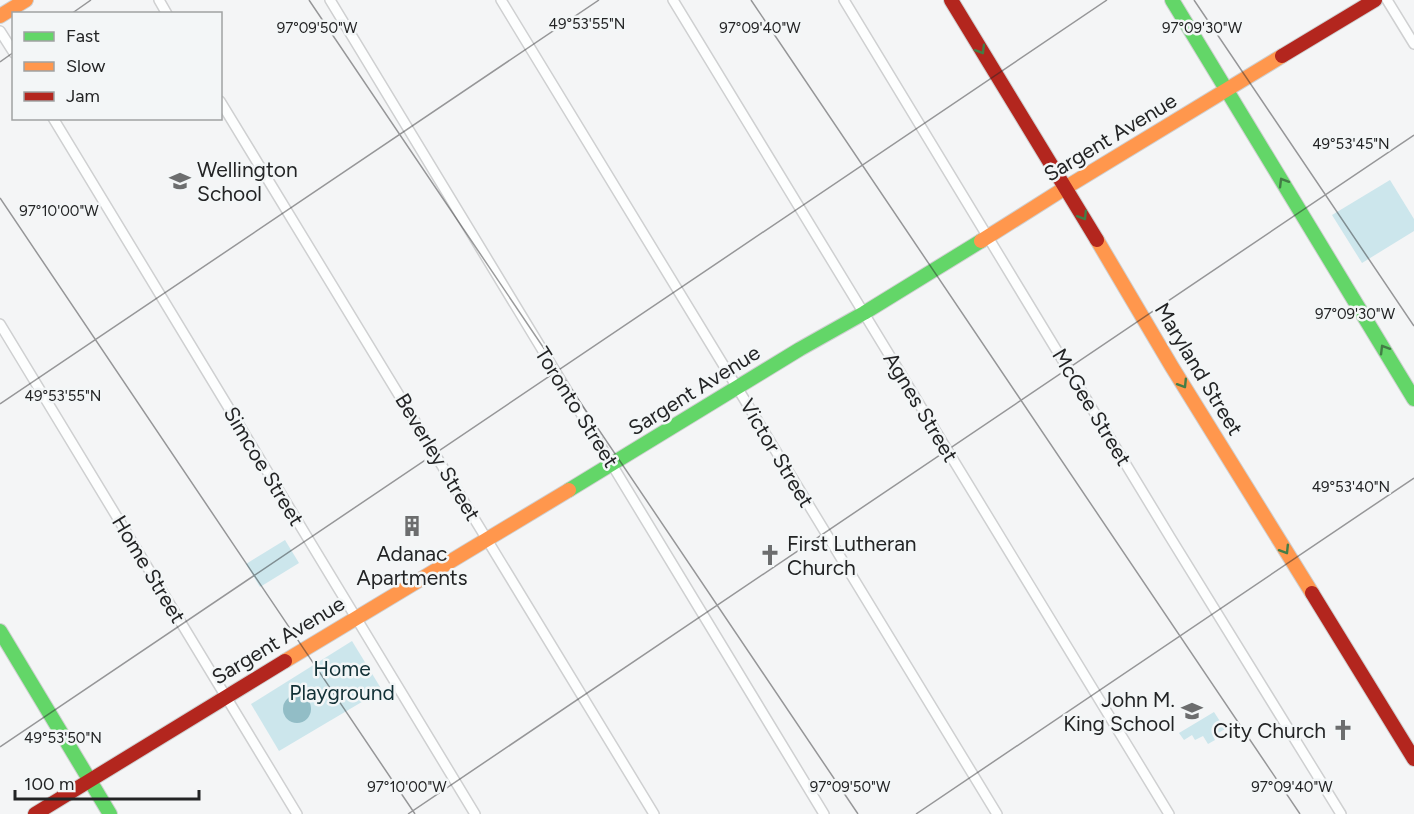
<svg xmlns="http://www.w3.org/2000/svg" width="1414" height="814" font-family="Figtree,sans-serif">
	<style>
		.green { fill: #cce6ec }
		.water { fill: #92bdc6 }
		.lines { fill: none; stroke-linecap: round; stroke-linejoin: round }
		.street-casing { stroke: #cfd0d1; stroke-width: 12 }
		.fast-casing { stroke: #cfd0d1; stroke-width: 16 }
		.slow-casing { stroke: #cfd0d1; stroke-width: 16 }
		.jam-casing { stroke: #cfd0d1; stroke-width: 16 }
		.street { stroke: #fdfefe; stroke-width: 9 }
		.fast { stroke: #63d668; stroke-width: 14 }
		.slow { stroke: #ff974d; stroke-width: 14 }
		.jam { stroke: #b3261e; stroke-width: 14 }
		.oneway { stroke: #437d46 }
		.ticks { fill: none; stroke: #232425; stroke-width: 1.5; stroke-opacity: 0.45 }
		.labels { text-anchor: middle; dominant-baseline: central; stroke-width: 5; stroke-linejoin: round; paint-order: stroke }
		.street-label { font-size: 21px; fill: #232425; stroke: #f3f6f7 }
		.poi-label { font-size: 21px; fill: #232425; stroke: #f3f6f7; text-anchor: start }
		.park-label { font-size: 21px; fill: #113036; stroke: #f3f6f7 }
		.ticks-label { font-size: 15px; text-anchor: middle; fill: #232425; stroke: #f3f6f7; stroke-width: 5; stroke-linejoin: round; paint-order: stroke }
	</style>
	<rect width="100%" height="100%" fill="#f4f5f6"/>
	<!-- green -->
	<g class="green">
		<path d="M 1390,180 L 1414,219 L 1414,231 L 1362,263 L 1332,215 Z"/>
		<path d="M 285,540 L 299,563 L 260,587 L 246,564 Z"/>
		<path d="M 352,641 L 382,690 L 279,751 L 251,704 Z"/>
		<path d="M 1214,712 L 1225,729 L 1213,736 L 1215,740 L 1208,744 L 1203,736 L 1195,740 L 1192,735 L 1184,740 L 1179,733 Z"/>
	</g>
	<!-- water -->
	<circle class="water" cx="297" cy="709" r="14"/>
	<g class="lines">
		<defs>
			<g id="street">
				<path d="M 159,0 L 167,14"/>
				<path d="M 330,0 L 824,814"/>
				<path d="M 501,0 L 997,814"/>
				<path d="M 673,0 L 1169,814"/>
				<path d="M 844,0 L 1170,537 L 1341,814"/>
				<path d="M 1387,0 L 1414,44"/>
				<path d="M 0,31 L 14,53"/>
				<path d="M 220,101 L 654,814"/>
				<path d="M 53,118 L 475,814"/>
				<path d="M 0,324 L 297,814"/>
			</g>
			<g id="fast">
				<path d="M 1172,0 L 1414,399"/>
				<path d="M 569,490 L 800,349 L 864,313 L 981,241"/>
				<path d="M 0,631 L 110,814"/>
			</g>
			<g id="slow">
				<path d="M 0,16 L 26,0"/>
				<path d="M 1097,240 L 1172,367 L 1312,593"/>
				<path d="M 981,241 L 1065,188 L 1282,56"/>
				<path d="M 285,661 L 569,490"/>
			</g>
			<g id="jam">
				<path d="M 951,0 L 1097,240"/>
				<path d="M 1282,56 L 1375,0"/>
				<path d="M 1312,593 L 1414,759"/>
				<path d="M 35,814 L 285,661"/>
			</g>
		</defs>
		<!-- street casing -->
		<use href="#street" class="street-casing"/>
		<!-- fast casing -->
		<use href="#fast" class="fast-casing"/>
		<!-- slow casing -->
		<use href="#slow" class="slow-casing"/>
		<!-- jam casing -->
		<use href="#jam" class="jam-casing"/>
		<!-- street -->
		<use href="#street" class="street"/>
		<!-- fast -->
		<use href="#fast" class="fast"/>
		<!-- slow -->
		<use href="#slow" class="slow"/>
		<!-- jam -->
		<use href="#jam" class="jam"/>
	</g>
	<!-- one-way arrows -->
	<defs><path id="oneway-chevron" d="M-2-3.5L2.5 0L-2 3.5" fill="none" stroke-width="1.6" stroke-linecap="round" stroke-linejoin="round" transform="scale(1.5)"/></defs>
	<g class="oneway">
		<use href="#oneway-chevron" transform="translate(981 50) rotate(59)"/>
		<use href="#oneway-chevron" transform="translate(1283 182) rotate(-121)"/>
		<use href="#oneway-chevron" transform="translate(1083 216) rotate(58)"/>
		<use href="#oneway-chevron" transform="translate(1384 349) rotate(-121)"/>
		<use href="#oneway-chevron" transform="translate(1183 384) rotate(58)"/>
		<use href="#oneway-chevron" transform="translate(1285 550) rotate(58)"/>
	</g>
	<!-- ticks -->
	<path class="ticks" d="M 309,0 L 858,814M 751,0 L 1300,814M 1194,0 L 1414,326M 71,14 L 91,0M 0,62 L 14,52M 0,198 L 415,814M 0,404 L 599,0M 0,747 L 1107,0M 408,814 L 1414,135M 916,814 L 1414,478"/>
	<!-- icons -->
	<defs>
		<symbol id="school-bare" viewBox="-9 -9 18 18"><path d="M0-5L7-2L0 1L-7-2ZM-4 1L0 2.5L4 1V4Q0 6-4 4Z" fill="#6c6d6e" stroke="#f3f6f7" stroke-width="2.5" paint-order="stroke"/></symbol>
		<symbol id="building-bare" viewBox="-9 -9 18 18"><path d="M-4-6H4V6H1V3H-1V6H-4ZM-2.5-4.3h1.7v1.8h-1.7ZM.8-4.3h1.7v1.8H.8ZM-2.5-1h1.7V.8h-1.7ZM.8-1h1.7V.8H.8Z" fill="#6c6d6e" stroke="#f3f6f7" stroke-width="2.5" paint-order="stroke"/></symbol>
		<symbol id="church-bare" viewBox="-9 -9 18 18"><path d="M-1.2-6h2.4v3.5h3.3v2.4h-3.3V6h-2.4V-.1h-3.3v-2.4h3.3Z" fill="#6c6d6e" stroke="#f3f6f7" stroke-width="2.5" paint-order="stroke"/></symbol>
	</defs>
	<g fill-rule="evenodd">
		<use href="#school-bare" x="165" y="166" width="30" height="30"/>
		<use href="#building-bare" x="397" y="511" width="30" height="30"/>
		<use href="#church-bare" x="755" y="540" width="30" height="30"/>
		<use href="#school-bare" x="1177" y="696" width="30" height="30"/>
		<use href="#church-bare" x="1328" y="715" width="30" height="30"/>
	</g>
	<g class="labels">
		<!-- street labels -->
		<g class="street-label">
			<text transform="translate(1110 137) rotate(-31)">Sargent Avenue</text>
			<text transform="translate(1199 369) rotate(59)">Maryland Street</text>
			<text transform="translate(694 390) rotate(-32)">Sargent Avenue</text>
			<text transform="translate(577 407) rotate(58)">Toronto Street</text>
			<text transform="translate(921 407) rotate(59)">Agnes Street</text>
			<text transform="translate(1092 407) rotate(59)">McGee Street</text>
			<text transform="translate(777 453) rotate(59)">Victor Street</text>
			<text transform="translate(438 457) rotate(59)">Beverley Street</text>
			<text transform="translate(264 466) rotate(59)">Simcoe Street</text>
			<text transform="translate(149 569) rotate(59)">Home Street</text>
			<text transform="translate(278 640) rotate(-31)">Sargent Avenue</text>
		</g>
		<!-- poi labels -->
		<g class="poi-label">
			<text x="197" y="169">Wellington<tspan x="197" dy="24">School</tspan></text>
			<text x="787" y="543">First Lutheran<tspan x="787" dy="24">Church</tspan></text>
			<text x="412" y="553" text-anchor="middle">Adanac<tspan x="412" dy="24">Apartments</tspan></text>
			<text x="1175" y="699" text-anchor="end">John M.<tspan x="1175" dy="24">King School</tspan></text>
			<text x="1326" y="730" text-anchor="end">City Church</text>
		</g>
		<!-- park labels -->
		<g class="park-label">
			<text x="342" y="668">Home<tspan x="342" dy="24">Playground</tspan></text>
		</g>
	</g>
	<g class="ticks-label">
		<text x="587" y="29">49°53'55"N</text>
		<text x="317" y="33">97°09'50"W</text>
		<text x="760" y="33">97°09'40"W</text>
		<text x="1202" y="33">97°09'30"W</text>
		<text x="1351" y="149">49°53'45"N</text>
		<text x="59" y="216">97°10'00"W</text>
		<text x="1355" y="319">97°09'30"W</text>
		<text x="63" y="401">49°53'55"N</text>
		<text x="1351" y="492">49°53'40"N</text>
		<text x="63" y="743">49°53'50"N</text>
		<text x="407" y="792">97°10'00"W</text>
		<text x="850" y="792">97°09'50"W</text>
		<text x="1292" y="792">97°09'40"W</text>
	</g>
	<!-- legend -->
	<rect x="12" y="12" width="210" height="108" fill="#f3f6f7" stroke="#a0a2a3" stroke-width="1.5"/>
	<rect x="24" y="32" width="30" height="9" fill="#63d668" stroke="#a0a2a3" stroke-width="1.5"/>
	<text x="66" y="42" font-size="18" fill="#232425">Fast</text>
	<rect x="24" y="62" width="30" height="9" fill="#ff974d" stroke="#a0a2a3" stroke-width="1.5"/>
	<text x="66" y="72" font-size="18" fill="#232425">Slow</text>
	<rect x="24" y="92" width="30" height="9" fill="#b3261e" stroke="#a0a2a3" stroke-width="1.5"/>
	<text x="66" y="102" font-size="18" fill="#232425">Jam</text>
	<!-- scale -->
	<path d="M15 790v9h184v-9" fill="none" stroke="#232425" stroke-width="3"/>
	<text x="24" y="790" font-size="18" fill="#232425" stroke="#f3f6f7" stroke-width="4.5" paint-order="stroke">100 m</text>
</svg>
